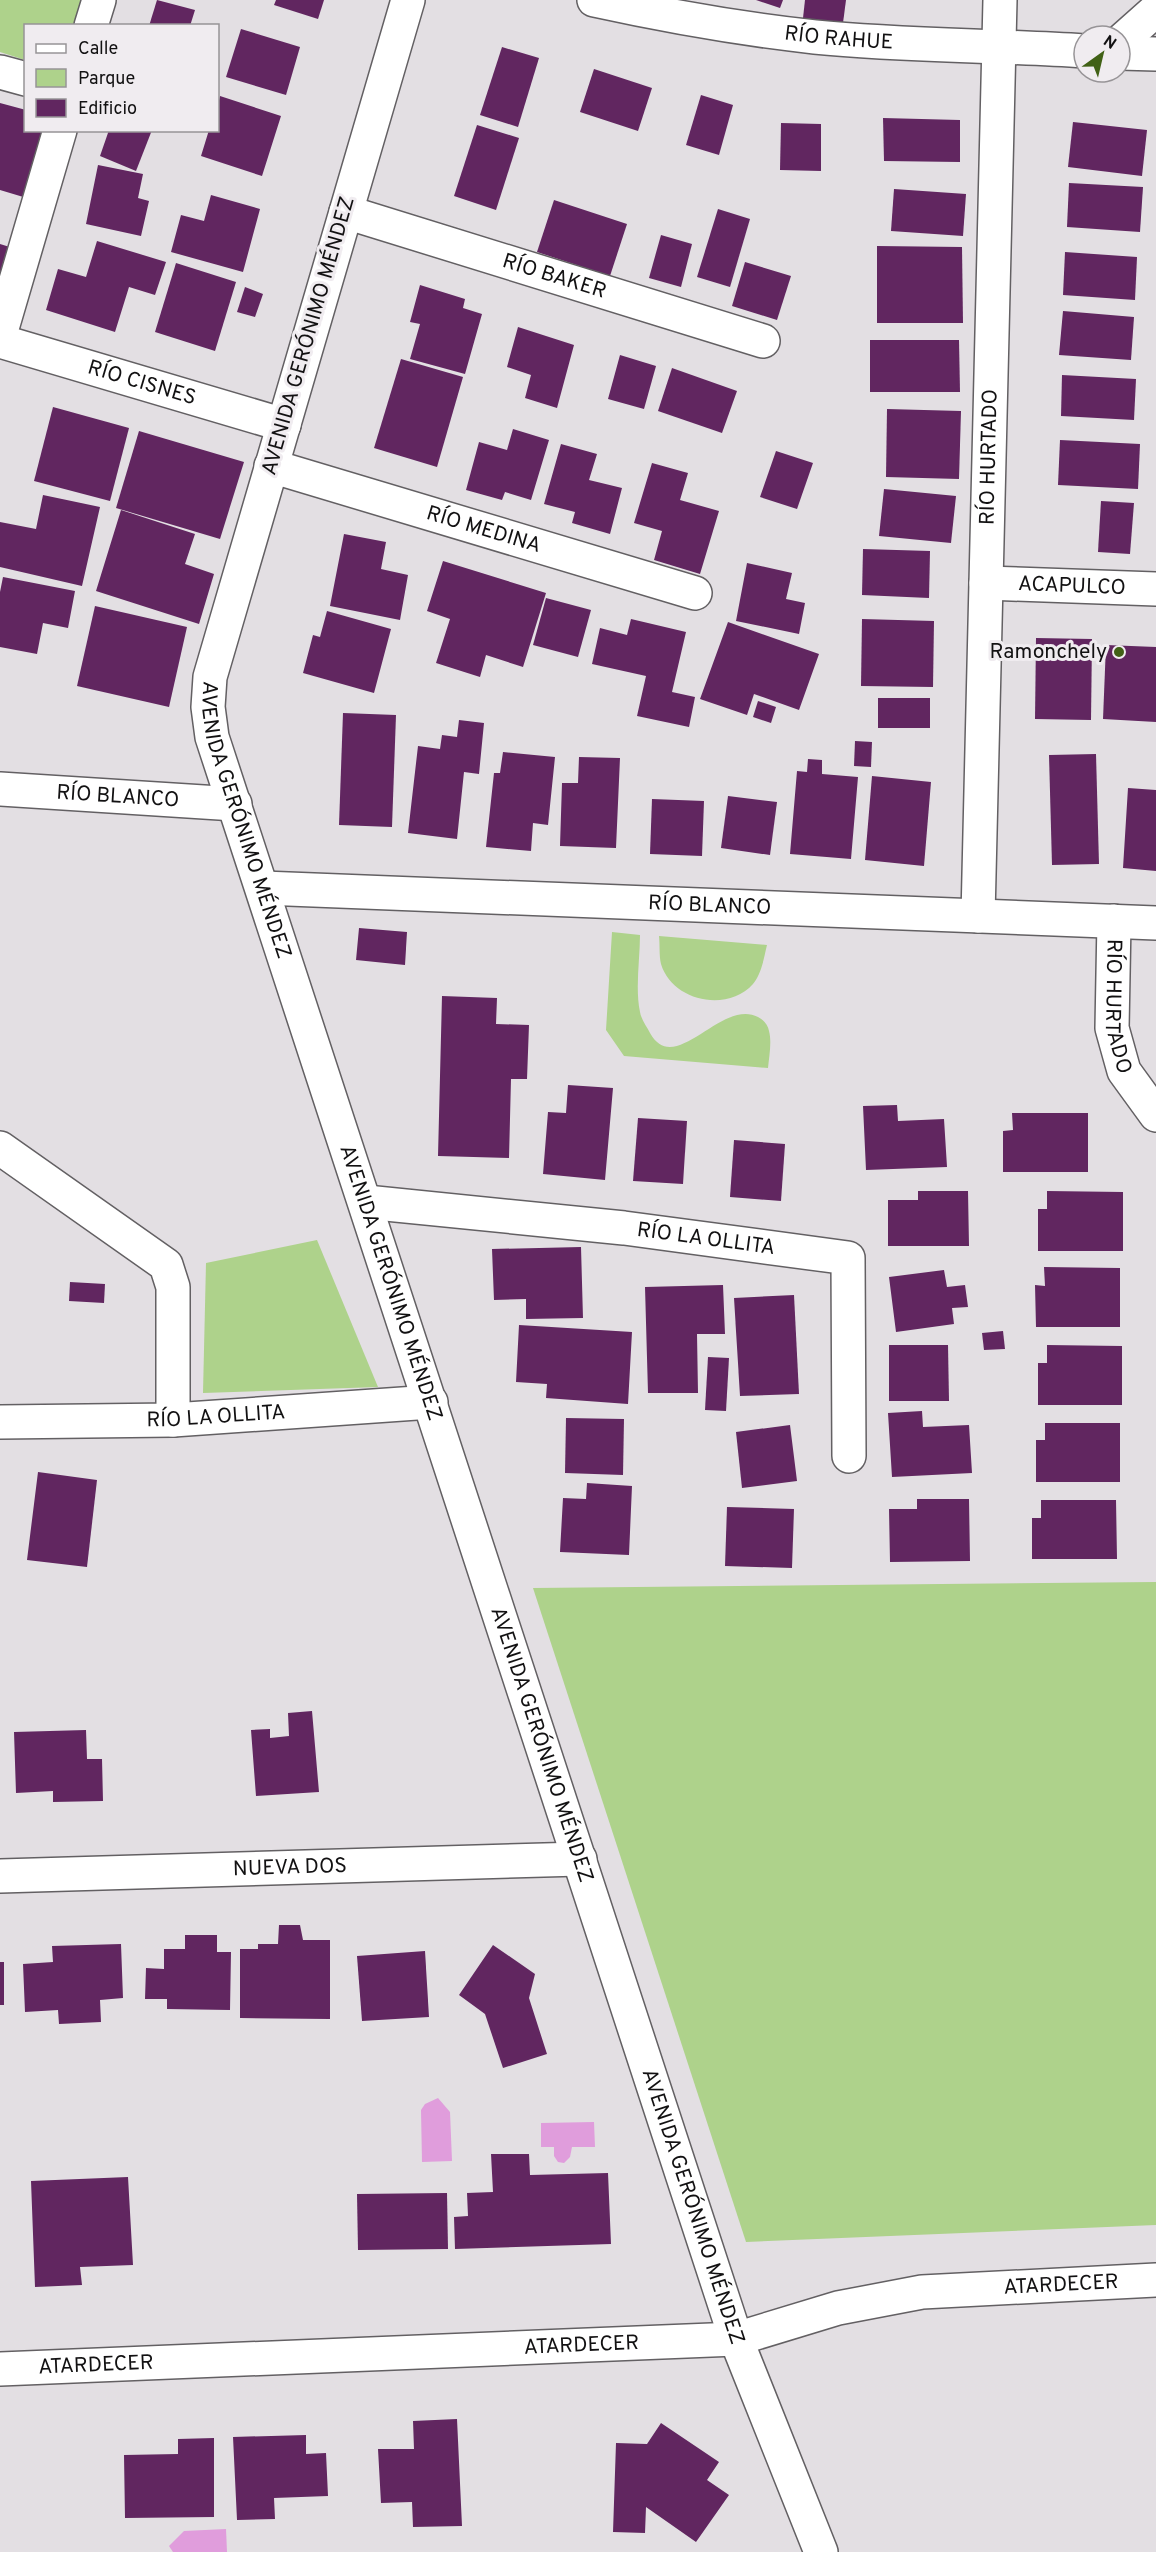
<svg xmlns="http://www.w3.org/2000/svg" width="1156" height="2552" font-family="Overpass,sans-serif">
	<style>
		.green { fill: #aed28b }
		.water { fill: #e09ddc }
		.building { fill: #612660 }
		.lines { fill: none; stroke-linecap: round; stroke-linejoin: round }
		.minor-casing { stroke: #636063; stroke-width: 36 }
		.tertiary-casing { stroke: #636063; stroke-width: 36 }
		.minor { stroke: #fff; stroke-width: 33 }
		.tertiary { stroke: #fff; stroke-width: 33 }
		.poi-dot { fill: #416116; stroke: #f0ecf0; stroke-width: 2 }
		.labels { text-anchor: middle; dominant-baseline: central; stroke-width: 6; stroke-linejoin: round; paint-order: stroke }
		.street-label { font-size: 21px; fill: #121112; stroke: #f0ecf0 }
		.poi-label { font-size: 21px; fill: #121112; stroke: #f0ecf0; text-anchor: end }
	</style>
	<rect width="100%" height="100%" fill="#e3dfe3"/>
	<!-- green -->
	<g class="green">
		<path d="M 0,0 L 81,0 L 73,25 L 26,26 L 25,60 L 0,52 Z"/>
		<path d="M 612,932 L 640,935 C 640,959 635,988 640,1012 C 641,1019 647,1027 650,1033 C 675,1078 721,998 758,1017 C 764,1020 768,1025 769,1031 C 772,1042 769,1057 768,1068 L 624,1056 L 606,1030 Z"/>
		<path d="M 659,936 L 767,945 C 764,957 762,973 753,984 C 727,1013 672,1001 661,964 C 659,956 660,945 659,936 Z"/>
		<path d="M 317,1240 L 378,1387 L 203,1393 L 206,1263 Z"/>
		<path d="M 1156,1582 L 1156,2225 L 746,2242 L 533,1588 Z"/>
	</g>
	<!-- water -->
	<g class="water">
		<path d="M 438,2098 L 450,2112 L 452,2161 L 422,2162 L 421,2110 L 425,2104 Z"/>
		<path d="M 594,2122 L 595,2147 L 572,2147 L 570,2157 L 564,2163 L 558,2162 L 554,2156 L 554,2147 L 541,2147 L 541,2123 Z"/>
		<path d="M 226,2529 L 227,2552 L 173,2552 L 169,2546 L 184,2531 Z"/>
	</g>
	<!-- building -->
	<g class="building">
		<path d="M 157,0 L 195,10 L 190,26 L 149,26 Z"/>
		<path d="M 276,0 L 324,0 L 318,19 L 274,5 Z"/>
		<path d="M 756,0 L 783,0 L 780,8 Z"/>
		<path d="M 805,0 L 846,0 L 843,23 L 803,18 Z"/>
		<path d="M 241,29 L 300,47 L 286,95 L 226,77 Z"/>
		<path d="M 502,47 L 539,58 L 518,127 L 480,115 Z"/>
		<path d="M 594,69 L 652,88 L 638,131 L 580,112 Z"/>
		<path d="M 701,95 L 733,105 L 719,155 L 686,145 Z"/>
		<path d="M 220,96 L 281,116 L 262,176 L 201,156 L 209,130 L 218,130 L 218,105 Z"/>
		<path d="M 0,103 L 26,110 L 26,130 L 49,130 L 30,199 L 0,190 Z"/>
		<path d="M 883,118 L 960,120 L 960,162 L 884,161 Z"/>
		<path d="M 1073,122 L 1147,130 L 1142,176 L 1068,167 Z"/>
		<path d="M 781,123 L 821,124 L 821,171 L 780,170 Z"/>
		<path d="M 477,125 L 519,138 L 496,210 L 454,196 Z"/>
		<path d="M 109,130 L 152,130 L 136,171 L 100,156 Z"/>
		<path d="M 98,165 L 143,174 L 138,198 L 149,201 L 141,236 L 86,224 Z"/>
		<path d="M 1069,183 L 1143,187 L 1140,232 L 1067,227 Z"/>
		<path d="M 894,189 L 966,194 L 963,236 L 891,231 Z"/>
		<path d="M 211,195 L 260,209 L 243,272 L 171,252 L 181,215 L 204,221 Z"/>
		<path d="M 554,200 L 627,224 L 610,276 L 537,252 Z"/>
		<path d="M 718,209 L 750,219 L 730,287 L 697,277 Z"/>
		<path d="M 661,235 L 692,244 L 681,287 L 649,278 Z"/>
		<path d="M 97,241 L 166,262 L 155,295 L 129,287 L 115,332 L 46,310 L 58,269 L 86,277 Z"/>
		<path d="M 0,244 L 13,248 L 0,290 Z"/>
		<path d="M 877,246 L 962,247 L 963,323 L 877,323 Z"/>
		<path d="M 1065,252 L 1137,257 L 1135,300 L 1063,295 Z"/>
		<path d="M 745,262 L 791,276 L 777,320 L 732,306 Z"/>
		<path d="M 176,263 L 236,282 L 215,351 L 155,332 Z"/>
		<path d="M 420,285 L 465,299 L 463,308 L 482,314 L 465,374 L 410,359 L 420,324 L 410,322 Z"/>
		<path d="M 245,287 L 263,294 L 255,317 L 237,312 Z"/>
		<path d="M 1063,311 L 1134,317 L 1131,360 L 1059,355 Z"/>
		<path d="M 518,327 L 574,345 L 557,408 L 525,398 L 531,375 L 507,367 Z"/>
		<path d="M 870,340 L 959,340 L 960,392 L 870,392 Z"/>
		<path d="M 620,355 L 656,366 L 644,409 L 608,399 Z"/>
		<path d="M 401,359 L 463,377 L 437,467 L 374,448 Z"/>
		<path d="M 672,368 L 737,391 L 722,433 L 658,411 Z"/>
		<path d="M 1062,375 L 1136,379 L 1134,420 L 1061,416 Z"/>
		<path d="M 53,407 L 129,428 L 110,501 L 34,481 Z"/>
		<path d="M 887,409 L 961,411 L 959,479 L 886,477 Z"/>
		<path d="M 513,429 L 549,440 L 531,500 L 505,492 L 502,500 L 466,490 L 479,442 L 507,450 Z"/>
		<path d="M 139,431 L 244,462 L 220,539 L 116,508 Z"/>
		<path d="M 1060,440 L 1140,444 L 1138,489 L 1058,485 Z"/>
		<path d="M 561,444 L 597,454 L 589,480 L 622,488 L 610,534 L 572,523 L 575,512 L 544,504 Z"/>
		<path d="M 776,451 L 813,463 L 797,509 L 760,497 Z"/>
		<path d="M 652,463 L 688,473 L 680,500 L 719,511 L 700,574 L 654,560 L 662,531 L 634,523 Z"/>
		<path d="M 884,489 L 956,496 L 951,543 L 879,536 Z"/>
		<path d="M 43,495 L 100,507 L 82,586 L 0,567 L 0,522 L 36,529 Z"/>
		<path d="M 1101,501 L 1134,503 L 1130,554 L 1098,552 Z"/>
		<path d="M 121,510 L 195,534 L 185,564 L 214,574 L 199,624 L 96,591 Z"/>
		<path d="M 344,534 L 386,542 L 381,569 L 408,575 L 400,620 L 330,606 Z"/>
		<path d="M 863,549 L 930,551 L 929,598 L 862,595 Z"/>
		<path d="M 443,561 L 546,593 L 523,667 L 486,655 L 480,677 L 436,663 L 450,619 L 427,611 Z"/>
		<path d="M 747,563 L 792,573 L 786,599 L 805,603 L 799,634 L 736,621 Z"/>
		<path d="M 3,577 L 75,591 L 68,628 L 43,623 L 37,654 L 0,647 L 0,592 Z"/>
		<path d="M 546,598 L 591,610 L 578,657 L 533,645 Z"/>
		<path d="M 95,606 L 187,627 L 169,707 L 77,686 Z"/>
		<path d="M 327,611 L 391,629 L 374,693 L 303,673 L 313,635 L 320,637 Z"/>
		<path d="M 631,619 L 686,632 L 672,692 L 695,697 L 689,727 L 637,716 L 646,676 L 592,664 L 600,628 L 627,635 Z"/>
		<path d="M 862,619 L 934,621 L 933,687 L 861,686 Z"/>
		<path d="M 728,622 L 819,654 L 799,710 L 754,694 L 747,715 L 700,699 Z"/>
		<path d="M 1036,638 L 1092,639 L 1091,720 L 1035,719 Z"/>
		<path d="M 1106,645 L 1156,647 L 1156,722 L 1103,719 Z"/>
		<rect x="878" y="698" width="52" height="30"/>
		<path d="M 758,701 L 776,707 L 771,723 L 753,717 Z"/>
		<path d="M 343,713 L 396,715 L 392,827 L 339,825 Z"/>
		<path d="M 459,720 L 484,723 L 479,774 L 464,772 L 457,839 L 408,833 L 418,746 L 440,749 L 442,735 L 457,737 Z"/>
		<path d="M 855,741 L 872,742 L 871,767 L 854,766 Z"/>
		<path d="M 503,752 L 555,757 L 548,825 L 533,823 L 531,851 L 486,847 L 494,773 L 500,773 Z"/>
		<path d="M 1096,754 L 1099,864 L 1052,865 L 1049,755 Z"/>
		<path d="M 579,757 L 620,758 L 616,848 L 560,846 L 562,783 L 578,783 Z"/>
		<path d="M 808,759 L 822,760 L 822,774 L 858,777 L 851,859 L 790,854 L 797,771 L 807,772 Z"/>
		<path d="M 872,776 L 931,782 L 924,866 L 865,860 Z"/>
		<path d="M 1128,788 L 1156,790 L 1156,871 L 1123,868 Z"/>
		<path d="M 728,796 L 777,802 L 770,855 L 721,848 Z"/>
		<path d="M 652,799 L 704,801 L 702,856 L 650,854 Z"/>
		<path d="M 359,928 L 407,932 L 405,965 L 356,960 Z"/>
		<path d="M 442,996 L 497,998 L 496,1024 L 529,1025 L 527,1079 L 511,1079 L 509,1158 L 438,1156 Z"/>
		<path d="M 568,1085 L 613,1088 L 605,1180 L 543,1174 L 548,1112 L 566,1113 Z"/>
		<path d="M 897,1105 L 898,1121 L 944,1119 L 947,1167 L 866,1170 L 863,1106 Z"/>
		<path d="M 1012,1113 L 1088,1113 L 1088,1172 L 1003,1172 L 1003,1131 L 1013,1130 Z"/>
		<path d="M 638,1118 L 687,1121 L 683,1184 L 633,1181 Z"/>
		<path d="M 734,1140 L 785,1144 L 781,1201 L 730,1197 Z"/>
		<path d="M 918,1191 L 968,1191 L 969,1246 L 888,1246 L 888,1200 L 918,1200 Z"/>
		<path d="M 1047,1191 L 1123,1192 L 1123,1251 L 1038,1251 L 1038,1209 L 1047,1209 Z"/>
		<path d="M 581,1247 L 583,1318 L 526,1319 L 526,1299 L 494,1300 L 492,1249 Z"/>
		<path d="M 1044,1267 L 1120,1268 L 1120,1327 L 1036,1327 L 1035,1285 L 1045,1286 Z"/>
		<path d="M 944,1270 L 947,1287 L 965,1285 L 968,1307 L 952,1308 L 954,1324 L 896,1332 L 889,1277 Z"/>
		<path d="M 70,1282 L 105,1284 L 104,1303 L 69,1301 Z"/>
		<path d="M 723,1285 L 725,1334 L 697,1334 L 698,1393 L 648,1393 L 645,1287 Z"/>
		<path d="M 794,1295 L 799,1394 L 740,1396 L 734,1298 Z"/>
		<path d="M 519,1325 L 632,1332 L 628,1404 L 546,1398 L 547,1384 L 516,1382 Z"/>
		<path d="M 1003,1331 L 1005,1349 L 984,1350 L 982,1333 Z"/>
		<path d="M 889,1345 L 948,1345 L 949,1401 L 889,1401 Z"/>
		<path d="M 1047,1345 L 1122,1346 L 1122,1405 L 1038,1405 L 1038,1363 L 1047,1363 Z"/>
		<path d="M 708,1357 L 729,1358 L 726,1411 L 705,1410 Z"/>
		<path d="M 922,1411 L 923,1427 L 969,1425 L 972,1473 L 892,1477 L 888,1413 Z"/>
		<path d="M 566,1418 L 624,1419 L 623,1475 L 565,1473 Z"/>
		<path d="M 1045,1423 L 1120,1423 L 1120,1482 L 1036,1482 L 1036,1440 L 1045,1440 Z"/>
		<path d="M 790,1425 L 797,1481 L 742,1488 L 736,1432 Z"/>
		<path d="M 38,1472 L 97,1480 L 87,1567 L 27,1560 Z"/>
		<path d="M 587,1483 L 632,1486 L 629,1555 L 560,1552 L 563,1498 L 586,1499 Z"/>
		<path d="M 917,1499 L 969,1499 L 970,1561 L 890,1562 L 889,1509 L 917,1509 Z"/>
		<path d="M 1041,1500 L 1116,1500 L 1117,1559 L 1032,1559 L 1032,1518 L 1041,1518 Z"/>
		<path d="M 727,1507 L 794,1509 L 792,1568 L 725,1566 Z"/>
		<path d="M 312,1711 L 319,1792 L 256,1796 L 251,1730 L 270,1729 L 270,1738 L 289,1736 L 288,1713 Z"/>
		<path d="M 86,1730 L 87,1759 L 102,1759 L 103,1801 L 53,1802 L 53,1791 L 16,1793 L 14,1732 Z"/>
		<path d="M 279,1925 L 300,1925 L 303,1940 L 330,1940 L 330,2019 L 240,2018 L 240,1949 L 258,1949 L 258,1944 L 278,1944 Z"/>
		<path d="M 185,1935 L 217,1935 L 217,1952 L 231,1952 L 230,2010 L 167,2009 L 167,1999 L 145,1999 L 146,1968 L 164,1969 L 164,1949 L 185,1949 Z"/>
		<path d="M 121,1944 L 123,1998 L 100,2000 L 101,2022 L 59,2024 L 58,2010 L 25,2012 L 23,1964 L 53,1962 L 52,1946 Z"/>
		<path d="M 493,1945 L 535,1974 L 529,1998 L 547,2054 L 503,2068 L 485,2014 L 459,1995 Z"/>
		<path d="M 425,1951 L 429,2017 L 362,2021 L 357,1956 Z"/>
		<rect x="0" y="1962" width="4" height="43"/>
		<path d="M 491,2154 L 529,2154 L 530,2175 L 608,2173 L 611,2244 L 455,2249 L 454,2217 L 468,2216 L 467,2193 L 493,2192 Z"/>
		<path d="M 128,2177 L 133,2265 L 80,2267 L 82,2285 L 35,2287 L 31,2181 Z"/>
		<path d="M 447,2193 L 448,2249 L 358,2250 L 357,2194 Z"/>
		<path d="M 457,2419 L 462,2526 L 413,2527 L 412,2502 L 381,2503 L 378,2449 L 414,2449 L 413,2421 Z"/>
		<path d="M 661,2423 L 719,2462 L 707,2480 L 729,2495 L 696,2542 L 646,2507 L 645,2533 L 613,2532 L 616,2443 L 647,2444 Z"/>
		<path d="M 306,2435 L 306,2454 L 326,2453 L 328,2496 L 274,2498 L 275,2519 L 237,2520 L 233,2437 Z"/>
		<path d="M 214,2438 L 214,2517 L 125,2518 L 124,2455 L 178,2454 L 178,2439 Z"/>
	</g>
	<g class="lines">
		<defs>
			<g id="minor">
				<path id="s1" d="M 594,0 C 667,16 741,29 815,37 C 904,46 994,45 1084,51"/>
				<path d="M 91,26 L 99,0"/>
				<path d="M 1120,42 L 1156,10"/>
				<path d="M 1120,53 L 1156,54"/>
				<path d="M 0,72 L 26,79"/>
				<path id="s2" d="M 346,212 L 763,341"/>
				<path d="M 0,335 L 60,130"/>
				<path id="s3" d="M 0,341 L 284,425"/>
				<path id="s4" d="M 271,466 L 695,593"/>
				<path id="s5" d="M 986,583 L 1156,589"/>
				<path id="s6" d="M 0,789 L 235,804"/>
				<path id="s7" d="M 263,888 L 1156,923"/>
				<path id="s8" d="M 978,916 L 1000,0"/>
				<path id="s9" d="M 1114,921 L 1112,1028 L 1124,1071 L 1156,1115"/>
				<path d="M 0,1148 L 166,1265 L 173,1287 L 173,1420"/>
				<path id="s10" d="M 366,1202 L 624,1228 L 848,1258 L 849,1456"/>
				<path id="s11" d="M 0,1422 L 173,1420 L 431,1402"/>
				<path id="s12" d="M 0,1876 L 580,1859"/>
				<path id="s13" d="M 0,2369 L 736,2339 L 838,2308 L 922,2292 L 1156,2280"/>
			</g>
			<g id="tertiary">
				<path id="s14" d="M 408,0 L 210,677 L 208,707 L 212,737 L 736,2339 L 821,2552"/>
			</g>
		</defs>
		<!-- minor casing -->
		<use href="#minor" class="minor-casing"/>
		<!-- tertiary casing -->
		<use href="#tertiary" class="tertiary-casing"/>
		<!-- minor -->
		<use href="#minor" class="minor"/>
		<!-- tertiary -->
		<use href="#tertiary" class="tertiary"/>
	</g>
	<!-- markers -->
	<circle class="poi-dot" cx="1119" cy="652" r="6"/>
	<g class="labels">
		<!-- street labels -->
		<g class="street-label">
			<text stroke="none"><textPath href="#s1" startOffset="248">RÍO RAHUE</textPath></text>
			<text stroke="none"><textPath href="#s2" startOffset="218">RÍO BAKER</textPath></text>
			<text transform="translate(309 336) rotate(-74)">AVENIDA GERÓNIMO MÉNDEZ</text>
			<text stroke="none"><textPath href="#s3" startOffset="148">RÍO CISNES</textPath></text>
			<text stroke="none"><textPath href="#s8" startOffset="459">RÍO HURTADO</textPath></text>
			<text stroke="none"><textPath href="#s4" startOffset="222">RÍO MEDINA</textPath></text>
			<text stroke="none"><textPath href="#s5" startOffset="86">ACAPULCO</textPath></text>
			<text stroke="none"><textPath href="#s6" startOffset="118">RÍO BLANCO</textPath></text>
			<text stroke="none"><textPath href="#s14" startOffset="854">AVENIDA GERÓNIMO MÉNDEZ</textPath></text>
			<text stroke="none"><textPath href="#s7" startOffset="447">RÍO BLANCO</textPath></text>
			<text stroke="none"><textPath href="#s9" startOffset="86">RÍO HURTADO</textPath></text>
			<text stroke="none"><textPath href="#s10" startOffset="342">RÍO LA OLLITA</textPath></text>
			<text stroke="none"><textPath href="#s14" startOffset="1340">AVENIDA GERÓNIMO MÉNDEZ</textPath></text>
			<text stroke="none"><textPath href="#s11" startOffset="216">RÍO LA OLLITA</textPath></text>
			<text stroke="none"><textPath href="#s14" startOffset="1826">AVENIDA GERÓNIMO MÉNDEZ</textPath></text>
			<text stroke="none"><textPath href="#s12" startOffset="290">NUEVA DOS</textPath></text>
			<text stroke="none"><textPath href="#s14" startOffset="2312">AVENIDA GERÓNIMO MÉNDEZ</textPath></text>
			<text stroke="none"><textPath href="#s13" startOffset="1068">ATARDECER</textPath></text>
			<text stroke="none"><textPath href="#s13" startOffset="582">ATARDECER</textPath></text>
			<text stroke="none"><textPath href="#s13" startOffset="96">ATARDECER</textPath></text>
		</g>
		<!-- poi labels -->
		<g class="poi-label">
			<text x="1107" y="652">Ramonchely</text>
		</g>
	</g>
	<!-- legend -->
	<rect x="24" y="24" width="195" height="108" fill="#f0ecf0" stroke="#979497" stroke-width="1.5"/>
	<rect x="36" y="44" width="30" height="9" fill="#ffffff" stroke="#979497" stroke-width="1.5"/>
	<text x="78" y="54" font-size="18" fill="#121112">Calle</text>
	<rect x="36" y="69" width="30" height="18" fill="#aed28b" stroke="#979497" stroke-width="1.5"/>
	<text x="78" y="84" font-size="18" fill="#121112">Parque</text>
	<rect x="36" y="99" width="30" height="18" fill="#612660" stroke="#979497" stroke-width="1.5"/>
	<text x="78" y="114" font-size="18" fill="#121112">Edificio</text>
	<!-- north arrow -->
	<g transform="translate(1102 54) rotate(34)"><circle r="28" fill="#f0ecf0" stroke="#979497" stroke-width="1.5"/>
	<path d="M0-4.5L10 22L0 15L-10 22Z" fill="#416116"/>
	<text y="-9" font-size="16" font-weight="bold" text-anchor="middle" fill="#121112">N</text>
	</g>
</svg>
